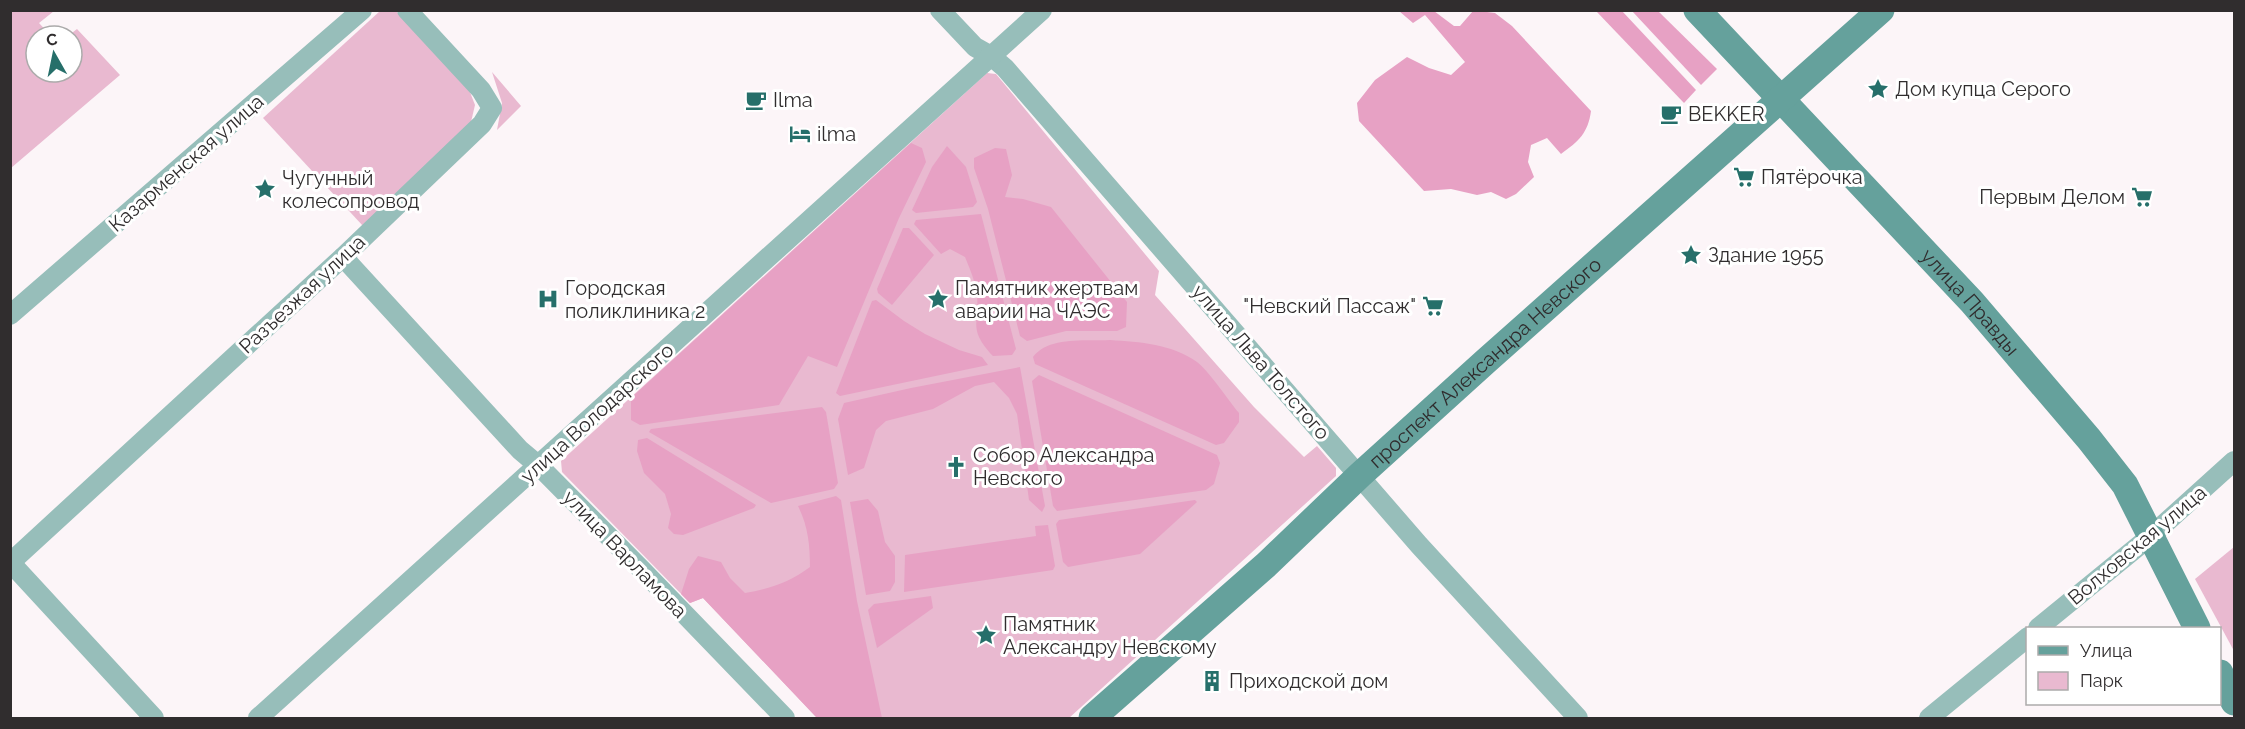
<svg xmlns="http://www.w3.org/2000/svg" width="2245" height="729" font-family="Raleway,sans-serif">
	<style>
		.green { fill: #e9b9d0 }
		.forest { fill: #e7a1c4 }
		.lines { fill: none; stroke-linecap: round; stroke-linejoin: round }
		.street { stroke: #97beba; stroke-width: 20 }
		.secondary { stroke: #65a19c; stroke-width: 27 }
		.labels { text-anchor: middle; dominant-baseline: central; stroke-width: 6; stroke-linejoin: round; paint-order: stroke }
		.poi-label { font-size: 20px; fill: #302d2e; stroke: #fff; text-anchor: start }
		.street-label { font-size: 20px; fill: #302d2e; stroke: #fff }
	</style>
	<rect width="100%" height="100%" fill="#fcf5f8"/>
	<!-- green -->
	<g class="green">
		<path d="M 11,10 L 54,11 L 39,23 L 51,36 L 36,36 L 36,72 L 72,72 L 72,36 L 68,36 L 77,29 L 120,75 L 11,168 Z"/>
		<path d="M 380,11 L 396,11 L 468,87 L 475,105 L 471,122 L 363,226 L 263,118 Z"/>
		<path d="M 492,72 L 521,106 L 497,130 L 502,103 Z"/>
		<path d="M 987,73 L 996,74 L 1159,271 L 1155,295 L 1254,407 L 1304,457 L 1317,446 L 1336,468 L 1336,476 L 1069,718 L 817,718 L 703,598 L 690,603 L 562,472 L 561,461 Z"/>
		<path d="M 2234,547 L 2234,651 L 2195,579 Z"/>
	</g>
	<!-- forest -->
	<g class="forest">
		<path d="M 1479,11 L 1495,13 L 1512,26 L 1591,111 C 1588,133 1579,141 1561,154 L 1547,138 L 1531,145 L 1528,162 L 1534,177 L 1516,194 L 1506,199 L 1491,192 L 1477,195 L 1451,189 L 1424,191 L 1359,121 L 1357,103 L 1375,80 L 1407,57 L 1429,68 L 1451,75 L 1465,62 L 1425,15 L 1413,23 L 1399,11 L 1434,11 L 1454,26 L 1460,26 L 1473,11 Z"/>
		<path d="M 1596,11 L 1622,11 L 1696,90 L 1684,103 Z"/>
		<path d="M 1632,11 L 1658,11 L 1717,69 L 1701,85 Z"/>
		<path d="M 911,143 L 922,148 L 926,162 L 899,218 L 837,367 L 808,356 L 779,405 L 640,425 L 631,420 L 631,398 Z"/>
		<path d="M 947,146 L 966,167 L 977,202 L 973,207 L 916,213 L 912,210 L 932,167 Z"/>
		<path d="M 995,148 L 1006,149 L 1012,175 L 1005,197 L 1023,199 L 1051,207 L 1127,302 L 1126,327 L 1117,331 L 1066,331 L 1027,341 L 1020,336 L 988,209 L 974,168 L 974,158 Z"/>
		<path d="M 981,214 L 1016,349 L 1012,355 L 993,356 C 965,326 982,322 976,289 C 974,278 969,267 965,257 L 950,249 L 941,254 L 914,224 L 916,220 Z"/>
		<path d="M 903,228 L 909,228 L 934,255 L 892,305 L 878,293 L 877,289 Z"/>
		<path d="M 876,300 L 904,321 L 925,334 L 959,350 L 982,357 L 988,365 L 840,396 L 836,393 L 872,301 Z"/>
		<path d="M 1110,340 C 1140,342 1172,344 1197,362 C 1209,371 1228,400 1239,413 L 1239,422 L 1224,443 L 1216,445 L 1035,364 L 1033,357 C 1048,336 1087,341 1110,340 Z"/>
		<path d="M 1020,367 L 1045,506 L 1042,512 L 1029,500 L 1017,414 L 1009,398 L 994,382 L 975,386 L 933,409 L 886,421 L 876,430 L 864,468 L 848,475 L 838,419 L 844,403 L 911,388 Z"/>
		<path d="M 1039,375 L 1217,455 L 1220,463 L 1214,484 L 1206,490 L 1057,511 L 1053,506 L 1032,381 Z"/>
		<path d="M 822,407 L 826,412 L 838,483 L 834,489 L 771,503 L 649,432 L 651,429 Z"/>
		<path d="M 647,438 L 756,505 L 754,508 L 683,535 L 674,534 L 668,528 L 671,514 L 665,494 L 644,473 L 637,451 L 638,440 Z"/>
		<path d="M 836,496 L 841,500 L 857,601 L 882,718 L 817,718 L 703,598 L 690,603 L 681,594 L 689,569 L 698,556 L 721,562 L 730,578 L 745,593 C 770,589 790,582 810,567 C 810,545 808,526 798,506 Z"/>
		<path d="M 868,499 L 878,511 L 885,542 L 895,556 L 895,582 L 890,591 L 866,595 L 850,502 Z"/>
		<path d="M 1195,500 L 1197,502 L 1140,554 L 1068,567 L 1063,562 L 1056,524 L 1059,520 Z"/>
		<path d="M 1048,525 L 1055,566 L 1053,570 L 904,592 L 905,555 L 1036,536 L 1035,526 Z"/>
		<path d="M 931,596 L 933,608 L 877,648 L 868,610 L 874,604 Z"/>
	</g>
	<g class="lines">
		<!-- street -->
		<g class="street">
			<path d="M 940,10 L 975,47 L 991,56 L 1005,68 L 1419,545 L 1578,718"/>
			<path d="M 343,257 L 520,450 L 539,466 L 642,570 L 785,718"/>
			<path d="M 10,315 L 362,10"/>
			<path d="M 10,562 L 154,718"/>
			<path d="M 11,562 L 343,257 L 482,124 L 492,108 L 481,90 L 407,10"/>
			<path d="M 2038,628 L 2152,535 L 2234,461"/>
			<path d="M 258,718 L 1042,10"/>
			<path d="M 1929,718 L 2028,637"/>
		</g>
		<!-- secondary -->
		<g class="secondary">
			<path id="s1" d="M 1697,10 L 1972,302 L 2089,439 L 2125,485 L 2197,628"/>
			<path d="M 2220,673 L 2234,702"/>
			<path id="s2" d="M 1092,718 L 1266,565 L 1360,475 L 1486,361 L 1881,10"/>
		</g>
	</g>
	<!-- icons -->
	<defs>
		<symbol id="sight-bare" viewBox="-9 -9 18 18"><path d="M0-6L1.8-2.2L6-1.7L2.9 1.2L3.7 5.4L0 3.3L-3.7 5.4L-2.9 1.2L-6-1.7L-1.8-2.2Z" fill="#266f6a" stroke="#fff" stroke-width="2.5" paint-order="stroke"/></symbol>
		<symbol id="cafe-bare" viewBox="-9 -9 18 18"><path d="M-5.5-4.5H6V0H3Q3 3.5 0 3.5H-2.5Q-5.5 3.5-5.5 0ZM3-3.2v2h1.7v-2ZM-6 4.5H4V6H-6Z" fill="#266f6a" stroke="#fff" stroke-width="2.5" paint-order="stroke"/></symbol>
		<symbol id="hotel-bare" viewBox="-9 -9 18 18"><path d="M-6-4.5h1.5V1H6V5H4.5V3h-9V5H-6ZM-4 0a1.8 1.8 0 1 1 3.6 0ZM.5 0V-2.5h3Q6-2.5 6 0Z" fill="#266f6a" stroke="#fff" stroke-width="2.5" paint-order="stroke"/></symbol>
		<symbol id="supermarket-bare" viewBox="-9 -9 18 18"><path d="M-6-5.5h2.5l.6 2H6L4.5 2H-2.5L-4.4-4H-6ZM-1.5 3.2a1.3 1.3 0 1 0 .1 0ZM3 3.2a1.3 1.3 0 1 0 .1 0Z" fill="#266f6a" stroke="#fff" stroke-width="2.5" paint-order="stroke"/></symbol>
		<symbol id="hospital-bare" viewBox="-9 -9 18 18"><path d="M-5-5h3v3.5h4V-5h3V5h-3V1.5h-4V5h-3Z" fill="#266f6a" stroke="#fff" stroke-width="2.5" paint-order="stroke"/></symbol>
		<symbol id="church-bare" viewBox="-9 -9 18 18"><path d="M-1.2-6h2.4v3.5h3.3v2.4h-3.3V6h-2.4V-.1h-3.3v-2.4h3.3Z" fill="#266f6a" stroke="#fff" stroke-width="2.5" paint-order="stroke"/></symbol>
		<symbol id="building-bare" viewBox="-9 -9 18 18"><path d="M-4-6H4V6H1V3H-1V6H-4ZM-2.5-4.3h1.7v1.8h-1.7ZM.8-4.3h1.7v1.8H.8ZM-2.5-1h1.7V.8h-1.7ZM.8-1h1.7V.8H.8Z" fill="#266f6a" stroke="#fff" stroke-width="2.5" paint-order="stroke"/></symbol>
	</defs>
	<g fill-rule="evenodd">
		<use href="#sight-bare" x="1863" y="74" width="30" height="30"/>
		<use href="#cafe-bare" x="741" y="85" width="30" height="30"/>
		<use href="#cafe-bare" x="1656" y="99" width="30" height="30"/>
		<use href="#hotel-bare" x="785" y="119" width="30" height="30"/>
		<use href="#supermarket-bare" x="1729" y="162" width="30" height="30"/>
		<use href="#sight-bare" x="250" y="174" width="30" height="30"/>
		<use href="#supermarket-bare" x="2127" y="182" width="30" height="30"/>
		<use href="#sight-bare" x="1676" y="240" width="30" height="30"/>
		<use href="#hospital-bare" x="533" y="284" width="30" height="30"/>
		<use href="#sight-bare" x="923" y="284" width="30" height="30"/>
		<use href="#supermarket-bare" x="1418" y="291" width="30" height="30"/>
		<use href="#church-bare" x="941" y="452" width="30" height="30"/>
		<use href="#sight-bare" x="971" y="620" width="30" height="30"/>
		<use href="#building-bare" x="1197" y="666" width="30" height="30"/>
	</g>
	<g class="labels">
		<!-- poi labels -->
		<g class="poi-label">
			<text x="1895" y="89">Дом купца Серого</text>
			<text x="773" y="100">Ilma</text>
			<text x="1688" y="114">BEKKER</text>
			<text x="817" y="134">ilma</text>
			<text x="1761" y="177">Пятёрочка</text>
			<text x="282" y="178">Чугунный<tspan x="282" dy="23">колесопровод</tspan></text>
			<text x="2125" y="197" text-anchor="end">Первым Делом</text>
			<text x="1708" y="255">Здание 1955</text>
			<text x="565" y="288">Городская<tspan x="565" dy="23">поликлиника 2</tspan></text>
			<text x="955" y="288">Памятник жертвам<tspan x="955" dy="23">аварии на ЧАЭС</tspan></text>
			<text x="1416" y="306" text-anchor="end">"Невский Пассаж"</text>
			<text x="973" y="455">Собор Александра<tspan x="973" dy="23">Невского</tspan></text>
			<text x="1003" y="624">Памятник<tspan x="1003" dy="23">Александру Невскому</tspan></text>
			<text x="1229" y="681">Приходской дом</text>
		</g>
		<!-- street labels -->
		<g class="street-label">
			<text transform="translate(186 163) rotate(-41)">Казарменская улица</text>
			<text transform="translate(302 294) rotate(-43)">Разъезжая улица</text>
			<text stroke="none"><textPath href="#s1" startOffset="400">улица Правды</textPath></text>
			<text transform="translate(1261 362) rotate(49)">улица Льва Толстого</text>
			<text stroke="none"><textPath href="#s2" startOffset="530">проспект Александра Невского</textPath></text>
			<text transform="translate(597 413) rotate(-42)">улица Володарского</text>
			<text transform="translate(2137 545) rotate(-40)">Волховская улица</text>
			<text transform="translate(625 554) rotate(46)">улица Варламова</text>
		</g>
	</g>
	<!-- border -->
	<rect width="2245" height="729" fill="none" stroke="#302d2e" stroke-width="24"/>
	<!-- legend -->
	<rect x="2026" y="627" width="195" height="78" fill="#ffffff" stroke="#acabab" stroke-width="1.5"/>
	<rect x="2038" y="646" width="30" height="9" fill="#65a19c" stroke="#acabab" stroke-width="1.5"/>
	<text x="2080" y="657" font-size="18" fill="#302d2e">Улица</text>
	<rect x="2038" y="672" width="30" height="18" fill="#e9b9d0" stroke="#acabab" stroke-width="1.5"/>
	<text x="2080" y="687" font-size="18" fill="#302d2e">Парк</text>
	<!-- north arrow -->
	<g transform="translate(54 54) rotate(351)"><circle r="28" fill="#ffffff" stroke="#acabab" stroke-width="1.5"/>
	<path d="M0-4.5L10 22L0 15L-10 22Z" fill="#266f6a"/>
	<text y="-9" font-size="16" font-weight="bold" text-anchor="middle" fill="#302d2e">С</text>
	</g>
</svg>
